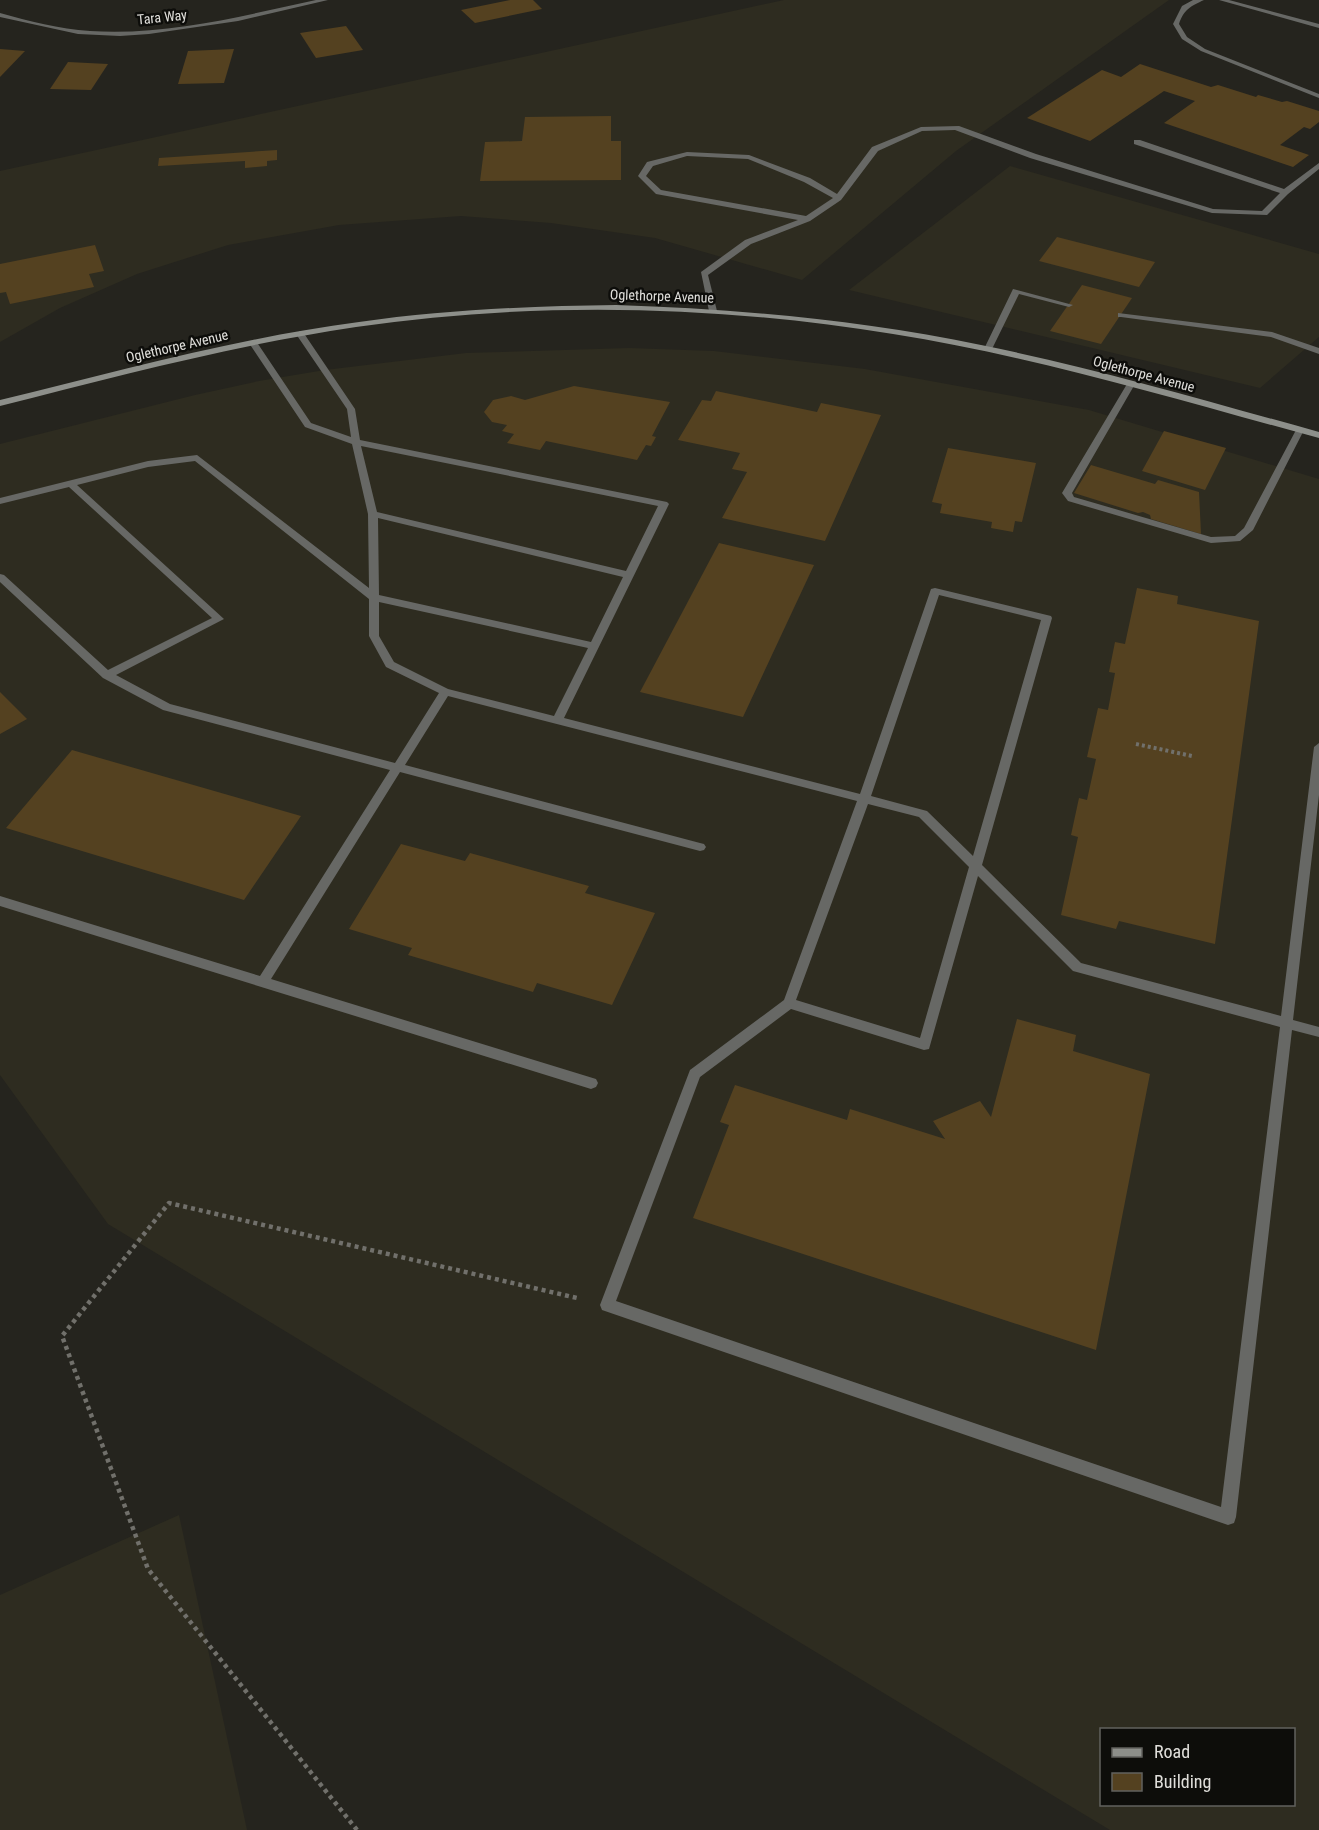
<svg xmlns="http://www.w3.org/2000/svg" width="1319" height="1830" font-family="'Roboto Condensed',sans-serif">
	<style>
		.built { fill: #2e2c20; fill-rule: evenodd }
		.building { fill: #544120 }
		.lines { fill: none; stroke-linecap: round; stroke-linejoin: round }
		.path-far1 { stroke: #71706b; stroke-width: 4; stroke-dasharray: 3 3; stroke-linecap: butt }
		.path { stroke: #71706b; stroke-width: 4.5; stroke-dasharray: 4 4; stroke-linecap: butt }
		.service { fill: #676865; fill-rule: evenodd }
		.minor { fill: #676865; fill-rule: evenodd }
		.secondary { fill: #8d8f8a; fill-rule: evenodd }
		.labels { text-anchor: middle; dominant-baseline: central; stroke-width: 5; stroke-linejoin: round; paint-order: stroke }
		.far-street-label { font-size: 14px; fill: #e0dfdb; stroke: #0d0d0a }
	</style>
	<rect width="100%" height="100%" fill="#25241e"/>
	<!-- built -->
	<g class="built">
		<path d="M 784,0 L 1169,0 L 956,151 L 802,280 L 655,238 L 551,223 L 461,216 L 339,225 L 228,245 L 137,274 L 60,308 L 0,342 L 0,171 Z"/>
		<path d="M 1010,166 L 1319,254 L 1319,337 L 1260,388 L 849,290 Z"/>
		<path d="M 629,348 L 714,351 L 865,369 L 1089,410 L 1319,479 L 1319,1830 L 1110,1830 L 108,1224 L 0,1075 L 0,444 L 195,395 L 259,381 L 325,370 L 466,353 ZM 1102,1730 L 1294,1730 L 1294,1804 L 1102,1804 Z"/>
		<path d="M 179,1515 L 247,1830 L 0,1830 L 0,1595 Z"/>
	</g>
	<!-- building -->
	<g class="building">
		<path d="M 510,0 L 533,0 L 542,9 L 475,23 L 461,10 Z"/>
		<path d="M 346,26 L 363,50 L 316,58 L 300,33 Z"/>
		<path d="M 0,49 L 25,51 L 0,77 Z"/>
		<path d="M 234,49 L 224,83 L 178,84 L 188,51 Z"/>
		<path d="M 68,62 L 108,64 L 91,90 L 50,89 Z"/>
		<path d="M 1140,64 L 1211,87 L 1218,85 L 1256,97 L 1258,95 L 1282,102 L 1287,101 L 1319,111 L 1319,122 L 1310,129 L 1304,127 L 1280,145 L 1309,155 L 1293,167 L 1164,123 L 1195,101 L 1164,91 L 1090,141 L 1027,118 L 1102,70 L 1121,77 Z"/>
		<path d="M 611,116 L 611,141 L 621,141 L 621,180 L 480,181 L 485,142 L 522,141 L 525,117 Z"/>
		<path d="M 277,150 L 277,160 L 267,161 L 267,166 L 245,168 L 245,161 L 158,166 L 159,158 Z"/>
		<path d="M 1057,237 L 1155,262 L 1139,287 L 1039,261 Z"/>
		<path d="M 95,245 L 104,271 L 89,274 L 94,287 L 10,304 L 6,292 L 0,293 L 0,264 Z"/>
		<path d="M 1082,285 L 1132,298 L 1101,344 L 1050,331 Z"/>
		<path d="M 574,386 L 670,402 L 652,436 L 656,437 L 651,446 L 646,445 L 637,460 L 546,441 L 540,450 L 507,443 L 514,434 L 502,431 L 507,425 L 492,422 L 484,412 L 493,400 L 511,396 L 525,400 Z"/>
		<path d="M 716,391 L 817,412 L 821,403 L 881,415 L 825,541 L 722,518 L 747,472 L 732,469 L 740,453 L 678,440 L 702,400 L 711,401 Z"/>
		<path d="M 1164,431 L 1226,448 L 1205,490 L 1142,471 Z"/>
		<path d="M 948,448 L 1036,463 L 1022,522 L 1015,521 L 1013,532 L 991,528 L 992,522 L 940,513 L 942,504 L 932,502 Z"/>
		<path d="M 1091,465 L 1155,484 L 1158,480 L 1199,492 L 1201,534 L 1151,519 L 1150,515 L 1143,512 L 1138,513 L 1074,493 Z"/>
		<path d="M 719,543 L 814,565 L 743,717 L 640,692 Z"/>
		<path d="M 1137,588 L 1178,596 L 1177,604 L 1259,621 L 1215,944 L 1119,921 L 1116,929 L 1061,915 L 1078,837 L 1071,835 L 1079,798 L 1087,800 L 1096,759 L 1087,757 L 1098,708 L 1108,710 L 1115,673 L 1109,672 L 1115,642 L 1125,644 Z"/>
		<path d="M 0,692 L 27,719 L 0,734 Z"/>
		<path d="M 72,750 L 301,816 L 244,900 L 6,828 Z"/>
		<path d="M 401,844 L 465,861 L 470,853 L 589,886 L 585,893 L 655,913 L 612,1005 L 537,983 L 533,992 L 408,955 L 412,948 L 349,929 Z"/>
		<path d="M 1017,1019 L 1076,1035 L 1073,1051 L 1150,1074 L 1096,1350 L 693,1218 L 729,1125 L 720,1122 L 735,1085 L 847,1120 L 850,1109 L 945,1139 L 933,1121 L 980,1101 L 991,1117 Z"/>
	</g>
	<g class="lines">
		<!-- path-far1 -->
		<path class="path-far1" d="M 1136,744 L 1192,756"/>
		<!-- path -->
		<path class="path" d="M 357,1830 L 148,1569 L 62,1336 L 169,1203 L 577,1298"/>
		<!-- service -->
		<g class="service">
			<path d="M 1193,0 L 1204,0 C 1191,6 1184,9 1179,24 L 1187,37 L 1205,49 L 1319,94 L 1319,98 L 1201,51 L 1182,39 L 1173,24 L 1182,6 Z"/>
			<path d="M 1219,0 L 1229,0 L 1319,24 L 1319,28 Z"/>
			<path d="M 959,126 L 1036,154 L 1213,209 L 1262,211 L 1280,193 L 1134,144 L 1134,140 L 1140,140 L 1284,189 L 1319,163 L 1319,169 L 1288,194 L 1267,215 L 1212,213 L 1030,158 L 955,130 L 922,131 L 878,151 L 841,200 L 810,221 L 751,244 L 708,275 L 717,311 L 713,313 L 709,311 L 701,272 L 745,240 L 798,220 L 656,194 L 638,176 L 647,162 L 687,152 L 749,155 L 810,178 L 837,194 L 872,147 L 921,127 ZM 687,156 L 748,159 L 804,182 L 833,198 L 806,216 L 661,190 L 646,176 L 653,166 Z"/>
			<path d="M 1013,289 L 1073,305 L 1069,307 L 1019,294 L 992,349 L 985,351 L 984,349 Z"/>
			<path d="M 1118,313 L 1272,332 L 1319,348 L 1319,354 L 1271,337 L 1121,317 L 1118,317 Z"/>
			<path d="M 300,331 L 303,332 L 355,409 L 360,440 L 667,502 L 669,504 L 564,718 L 860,794 L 931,589 L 935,588 L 1051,616 L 1052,618 L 982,865 L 1081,963 L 1281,1016 L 1314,747 L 1319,743 L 1319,795 L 1293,1020 L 1319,1027 L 1319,1037 L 1292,1030 L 1236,1517 L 1234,1523 L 1228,1525 L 602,1310 L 600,1305 L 690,1070 L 784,1000 L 857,801 L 448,696 L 405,765 L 700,843 L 704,844 L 706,847 L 704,850 L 700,851 L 400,772 L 271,979 L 596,1079 L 598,1083 L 596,1087 L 591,1089 L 0,906 L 0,896 L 260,976 L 390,770 L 163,710 L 103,678 L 0,582 L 0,574 L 4,575 L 108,670 L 212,618 L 69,487 L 0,504 L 0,498 L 148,461 L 197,455 L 369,588 L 368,514 L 352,444 L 305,427 L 249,343 L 256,341 L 311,423 L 351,437 L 347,409 L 296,334 ZM 361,446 L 658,506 L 626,571 L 377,512 ZM 195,461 L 369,599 L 369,636 L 386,667 L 439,693 L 395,763 L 170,704 L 116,675 L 224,619 L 77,485 L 148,467 ZM 378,518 L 623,577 L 591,642 L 379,595 ZM 939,595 L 1041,620 L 973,856 L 927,811 L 871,796 ZM 379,602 L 588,648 L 554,716 L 448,689 L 394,662 L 379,636 ZM 868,804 L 919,817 L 969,867 L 920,1038 L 796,1000 ZM 978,876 L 1073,971 L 1280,1027 L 1221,1507 L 616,1301 L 700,1077 L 791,1009 L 924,1050 L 929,1049 Z"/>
			<path d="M 1131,381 L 1135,384 L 1072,493 L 1074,497 L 1211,537 L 1235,536 L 1244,528 L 1296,430 L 1300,427 L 1304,430 L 1253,530 L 1240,541 L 1211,543 L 1068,501 L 1062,493 L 1127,384 Z"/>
		</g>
		<!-- minor -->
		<path class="minor" d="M 316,0 L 328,0 L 238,21 L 149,34 L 120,36 L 78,34 L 0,17 L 0,13 C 29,21 59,29 90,31 C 166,36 242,16 316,0 Z"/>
		<!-- secondary -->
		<path class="secondary" d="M 616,305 C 739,309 860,320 981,345 C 1095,368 1207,401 1319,432 L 1319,438 C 1178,400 1038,357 893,334 C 716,305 533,301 356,327 C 235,345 118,376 0,406 L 0,400 C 119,371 237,338 359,322 C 444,310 530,306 616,305 Z"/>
	</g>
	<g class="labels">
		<!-- far-street labels -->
		<g class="far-street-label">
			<text transform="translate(162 17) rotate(-6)">Tara Way</text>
			<text transform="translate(662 296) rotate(2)">Oglethorpe Avenue</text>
			<text transform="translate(177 346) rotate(-13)">Oglethorpe Avenue</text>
			<text transform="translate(1144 374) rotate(15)">Oglethorpe Avenue</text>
		</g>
	</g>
	<!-- legend -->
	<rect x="1100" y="1728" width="195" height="78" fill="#0d0d0a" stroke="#61615e" stroke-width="1.5"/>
	<rect x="1112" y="1748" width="30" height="9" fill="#8d8f8a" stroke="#61615e" stroke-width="1.5"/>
	<text x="1154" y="1758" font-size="18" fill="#e0dfdb">Road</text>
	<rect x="1112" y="1773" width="30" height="18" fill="#544120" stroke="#61615e" stroke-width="1.5"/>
	<text x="1154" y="1788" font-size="18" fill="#e0dfdb">Building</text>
</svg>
